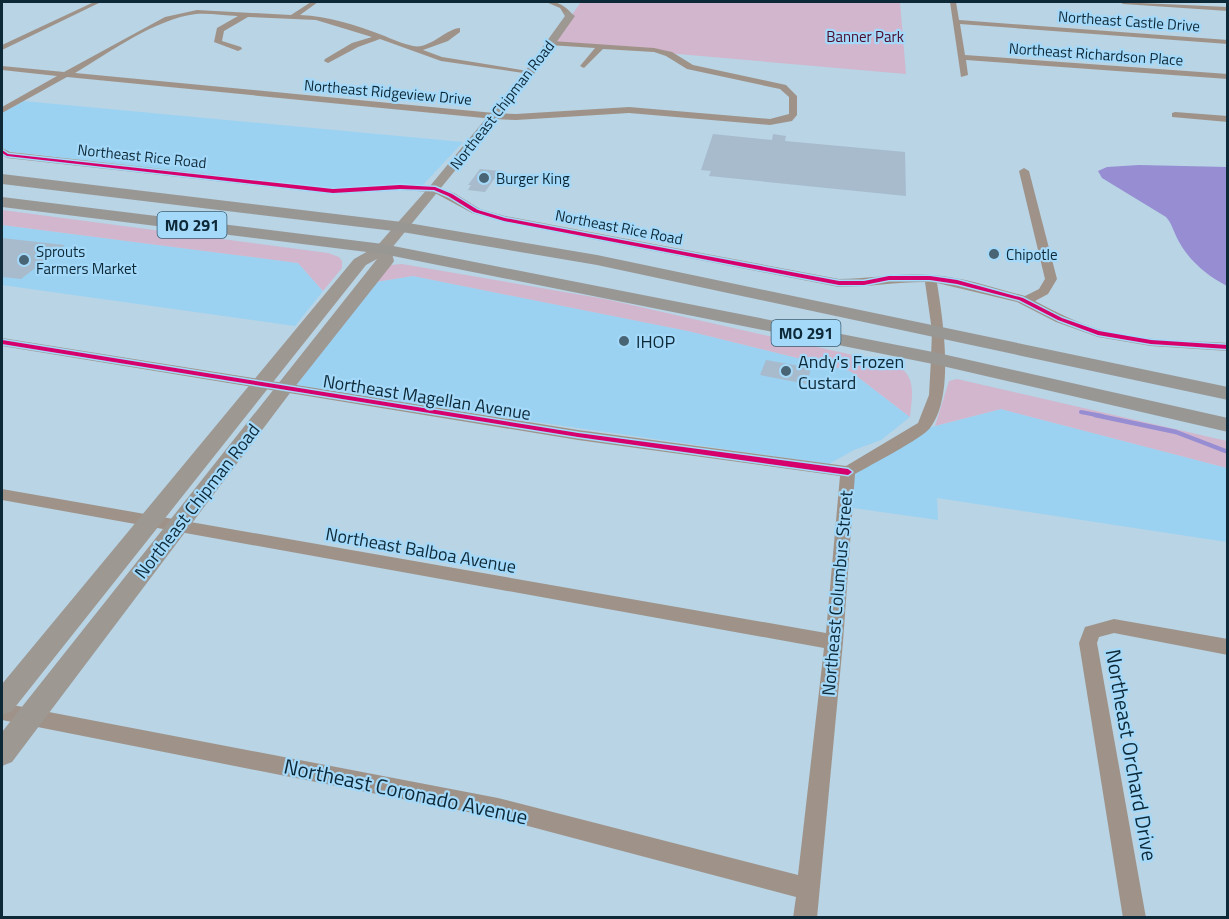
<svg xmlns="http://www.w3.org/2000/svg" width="1229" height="919" font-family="'Titillium Web',sans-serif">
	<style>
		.built { fill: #9bd2f2 }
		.green { fill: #d2b6cd }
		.water { fill: #968dd2 }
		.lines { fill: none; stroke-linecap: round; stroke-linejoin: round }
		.stream-far1 { stroke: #968dd2; stroke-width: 4 }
		.stream { stroke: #968dd2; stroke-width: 4.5 }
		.building { fill: #a7bbcd }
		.street { fill: #9f9389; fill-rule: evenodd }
		.secondary { fill: #9e9893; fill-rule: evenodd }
		.primary { fill: #999794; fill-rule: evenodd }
		.cycleway-casing { stroke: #a4d9f9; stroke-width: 3 }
		.cycleway { fill: #d6006c; fill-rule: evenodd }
		.poi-dot { fill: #496575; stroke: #a4d9f9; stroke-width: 2 }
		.labels { text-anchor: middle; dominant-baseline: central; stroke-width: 4.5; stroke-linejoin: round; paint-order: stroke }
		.far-street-label { font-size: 15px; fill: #0d2938; stroke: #a4d9f9 }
		.far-park-label { font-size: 15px; fill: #4c0b2d; stroke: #a4d9f9 }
		.far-poi-label { font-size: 15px; fill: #0d2938; stroke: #a4d9f9; text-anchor: start }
		.shield { fill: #a4d9f9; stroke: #3a5e72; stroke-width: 1.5 }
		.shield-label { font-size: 16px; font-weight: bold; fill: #0d2938 }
		.poi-label { font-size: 18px; fill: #0d2938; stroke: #a4d9f9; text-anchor: start }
		.street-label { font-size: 18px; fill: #0d2938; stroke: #a4d9f9 }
		.near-street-label { font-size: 21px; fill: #0d2938; stroke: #a4d9f9 }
	</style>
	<rect width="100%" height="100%" fill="#b8d4e5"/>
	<!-- built -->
	<g class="built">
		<path d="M 23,101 L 463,142 L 423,185 L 344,190 L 5,151 L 2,149 L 2,113 Z"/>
		<path d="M 2,225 L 298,263 L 323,291 L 295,326 L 2,285 Z"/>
		<path d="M 413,276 L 688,331 L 850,371 L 910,417 L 881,440 L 854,450 L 829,464 L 299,388 L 293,384 L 369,283 Z"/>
		<path d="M 1001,409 L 1227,468 L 1227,542 L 937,498 L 938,520 L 839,506 L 846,487 L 857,472 L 924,429 Z"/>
	</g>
	<!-- green -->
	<g class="green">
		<path d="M 581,2 L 900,2 L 906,74 L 552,43 Z"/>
		<path d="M 2,210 L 328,253 L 339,257 L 342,261 L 342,268 L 323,291 L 298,263 L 2,225 Z"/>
		<path d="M 402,264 L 605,299 L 897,365 C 917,377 912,396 910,417 L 850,371 L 688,331 L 413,276 L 369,283 L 391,265 Z"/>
		<path d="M 957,379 L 1227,441 L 1227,468 L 1001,409 L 935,426 L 949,381 Z"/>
	</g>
	<!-- water -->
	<path class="water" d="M 1139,165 L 1227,167 L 1227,286 C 1206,275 1188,260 1177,238 C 1173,230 1172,224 1166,217 L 1102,178 L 1098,171 L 1107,167 Z"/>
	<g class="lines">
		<!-- stream-far1 -->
		<path class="stream-far1" d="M 1081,412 L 1102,416"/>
		<!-- stream -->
		<path class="stream" d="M 1095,415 L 1176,432 L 1228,452"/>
	</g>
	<!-- building -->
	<g class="building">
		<path d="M 713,134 L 772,140 L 773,134 L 786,136 L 785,141 L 905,152 L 906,196 L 709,176 L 711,171 L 701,170 Z"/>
		<path d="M 480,169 L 500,171 L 485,192 L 468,190 L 471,185 L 468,185 Z"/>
		<path d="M 2,238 L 65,245 L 21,279 L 2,277 Z"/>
		<path d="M 766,360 L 811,368 L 807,384 L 760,375 Z"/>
	</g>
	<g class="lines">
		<!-- street -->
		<g class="street">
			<path d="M 94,2 L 101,2 L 2,50 L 2,45 Z"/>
			<path d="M 311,2 L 318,2 L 300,15 C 329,16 355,25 382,35 C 392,39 403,44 413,46 C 429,50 447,28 460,28 L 460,32 L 448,41 L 423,50 L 442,57 L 534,72 L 530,74 L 441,61 L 380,39 L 358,47 L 328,63 L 324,61 L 325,59 L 352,43 L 372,37 L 316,20 L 248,17 L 224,31 L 222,41 L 241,47 L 242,49 L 238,51 L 214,42 L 217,28 L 238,16 C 225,16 210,13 196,14 C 155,19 110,52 75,73 L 494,113 L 516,114 L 629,107 L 770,119 L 789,114 L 789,97 L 780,89 L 687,69 L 666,56 L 654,52 L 603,49 L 584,68 L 580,66 L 595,48 L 549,45 L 549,41 L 552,41 L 654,48 L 672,52 L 693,65 L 786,85 L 797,96 L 797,115 L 792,121 L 770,125 L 629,113 L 516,120 L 494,119 L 67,77 L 2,113 L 2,107 L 57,76 L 2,70 L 2,66 L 64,72 L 165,17 L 197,10 L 291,15 Z"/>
			<path d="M 546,2 C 557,1 564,5 572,14 L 565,16 L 560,8 Z"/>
			<path d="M 950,2 L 956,2 L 959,20 L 1228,40 L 1228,44 L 960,24 L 965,55 L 1228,74 L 1228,79 L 966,60 L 968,75 L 961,77 Z"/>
			<path d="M 1120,2 L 1228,7 L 1228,11 L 1123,4 Z"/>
			<path d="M 1175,112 L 1228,116 L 1228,122 L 1172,117 L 1172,113 Z"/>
			<path d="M 2,148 L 10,152 L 333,188 L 400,184 L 435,186 L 454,193 L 480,209 L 505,216 L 839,279 C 870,279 900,272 931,275 C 963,277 994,288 1025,296 L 1039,289 L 1045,279 L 1019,171 L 1024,168 L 1029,171 L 1057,279 L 1048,294 L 1035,301 C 1055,312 1076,322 1098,329 C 1139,342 1185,340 1228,343 L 1228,351 L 1151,346 L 1098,337 L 1056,322 L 1017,302 L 937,283 C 943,320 955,396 930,428 C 923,438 869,466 855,474 L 843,642 L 817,918 L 793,918 L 796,897 L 498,818 L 2,720 L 2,703 L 498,798 L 798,875 L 824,648 L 2,500 L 2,489 L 826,633 L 840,476 L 578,440 L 2,346 L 2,338 L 578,430 L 846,466 L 918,423 L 929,395 L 931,359 L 932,331 L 925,282 C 896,282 868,287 839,287 L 504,222 L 472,213 L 433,192 L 400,190 L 333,194 L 7,158 L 2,155 Z"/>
			<path d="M 1114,619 L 1228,639 L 1228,655 L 1114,633 L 1099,637 L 1097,643 L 1146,918 L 1123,918 L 1079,643 L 1085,627 Z"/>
		</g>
		<!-- secondary -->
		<path class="secondary" d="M 568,11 L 575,16 L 534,74 L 391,249 L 394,261 L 392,264 L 290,393 L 12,762 L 2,766 L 2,732 L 377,259 L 366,265 L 12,711 L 2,715 L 2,684 L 354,259 L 377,246 L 430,186 L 526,70 L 565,16 L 564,12 Z"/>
		<!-- primary -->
		<g class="primary">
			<path d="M 2,174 L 402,222 L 597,255 L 1228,387 L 1228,400 L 597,265 L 402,232 L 2,184 Z"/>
			<path d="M 2,197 L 383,244 L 938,353 L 1228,418 L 1228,432 L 938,365 L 383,254 L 2,207 Z"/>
		</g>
		<defs>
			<g id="cycleway">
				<path d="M 2,150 L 8,154 L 333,189 L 400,185 L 435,187 L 452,194 L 478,210 L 505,218 L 839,281 L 864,281 L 889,276 L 930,276 L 957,280 L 1023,298 L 1062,318 L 1099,331 L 1151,340 L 1228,345 L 1228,349 L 1151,344 L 1098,335 L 1058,320 L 1019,300 L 957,284 L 930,280 L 889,280 L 864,285 L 839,285 L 504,221 L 474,212 L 448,196 L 434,190 L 400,189 L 333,193 L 7,156 L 2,153 Z"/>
				<path d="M 2,340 L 578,433 L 848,469 L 852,472 L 848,475 L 578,437 L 2,344 Z"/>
			</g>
		</defs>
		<!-- cycleway casing -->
		<use href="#cycleway" class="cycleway-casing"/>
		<!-- cycleway -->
		<use href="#cycleway" class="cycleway"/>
	</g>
	<!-- markers -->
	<g class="poi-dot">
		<circle cx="484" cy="178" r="6"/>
		<circle cx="994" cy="254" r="6"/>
		<circle cx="24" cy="260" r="6"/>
		<circle cx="624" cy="341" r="6"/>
		<circle cx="786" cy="371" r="6"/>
	</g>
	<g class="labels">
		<!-- far-street labels -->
		<g class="far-street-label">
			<text transform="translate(1129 21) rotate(4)">Northeast Castle Drive</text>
			<text transform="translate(1096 54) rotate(4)">Northeast Richardson Place</text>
			<text transform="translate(388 92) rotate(5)">Northeast Ridgeview Drive</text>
			<text transform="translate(502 105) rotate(-52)">Northeast Chipman Road</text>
			<text transform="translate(142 156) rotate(6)">Northeast Rice Road</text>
			<text transform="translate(619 227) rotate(11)">Northeast Rice Road</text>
		</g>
		<!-- far-park labels -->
		<g class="far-park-label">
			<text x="865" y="36">Banner Park</text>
		</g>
		<!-- far-poi labels -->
		<g class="far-poi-label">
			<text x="496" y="178">Burger King</text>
			<text x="36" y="251">Sprouts<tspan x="36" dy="17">Farmers Market</tspan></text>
			<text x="1006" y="254">Chipotle</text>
		</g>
		<!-- shield labels -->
		<g class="shield">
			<rect x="157.5" y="212" width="69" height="26" rx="4.5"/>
			<rect x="771.5" y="320" width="69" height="26" rx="4.5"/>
		</g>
		<g class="shield-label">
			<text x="192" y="225">MO 291</text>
			<text x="806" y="333">MO 291</text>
		</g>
		<!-- poi labels -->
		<g class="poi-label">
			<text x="636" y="341">IHOP</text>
			<text x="798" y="361">Andy's Frozen<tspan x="798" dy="21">Custard</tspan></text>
		</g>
		<!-- street labels -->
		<g class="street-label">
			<text transform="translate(427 397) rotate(9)">Northeast Magellan Avenue</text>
			<text transform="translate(197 501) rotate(-52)">Northeast Chipman Road</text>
			<text transform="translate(421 550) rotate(10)">Northeast Balboa Avenue</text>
			<text transform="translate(837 593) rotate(-85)">Northeast Columbus Street</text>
		</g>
		<!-- near-street labels -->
		<g class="near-street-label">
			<text transform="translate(1132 755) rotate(80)">Northeast Orchard Drive</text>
			<text transform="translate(406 791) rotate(12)">Northeast Coronado Avenue</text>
		</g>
	</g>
	<!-- border -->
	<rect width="1229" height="919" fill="none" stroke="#0d2938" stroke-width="6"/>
</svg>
